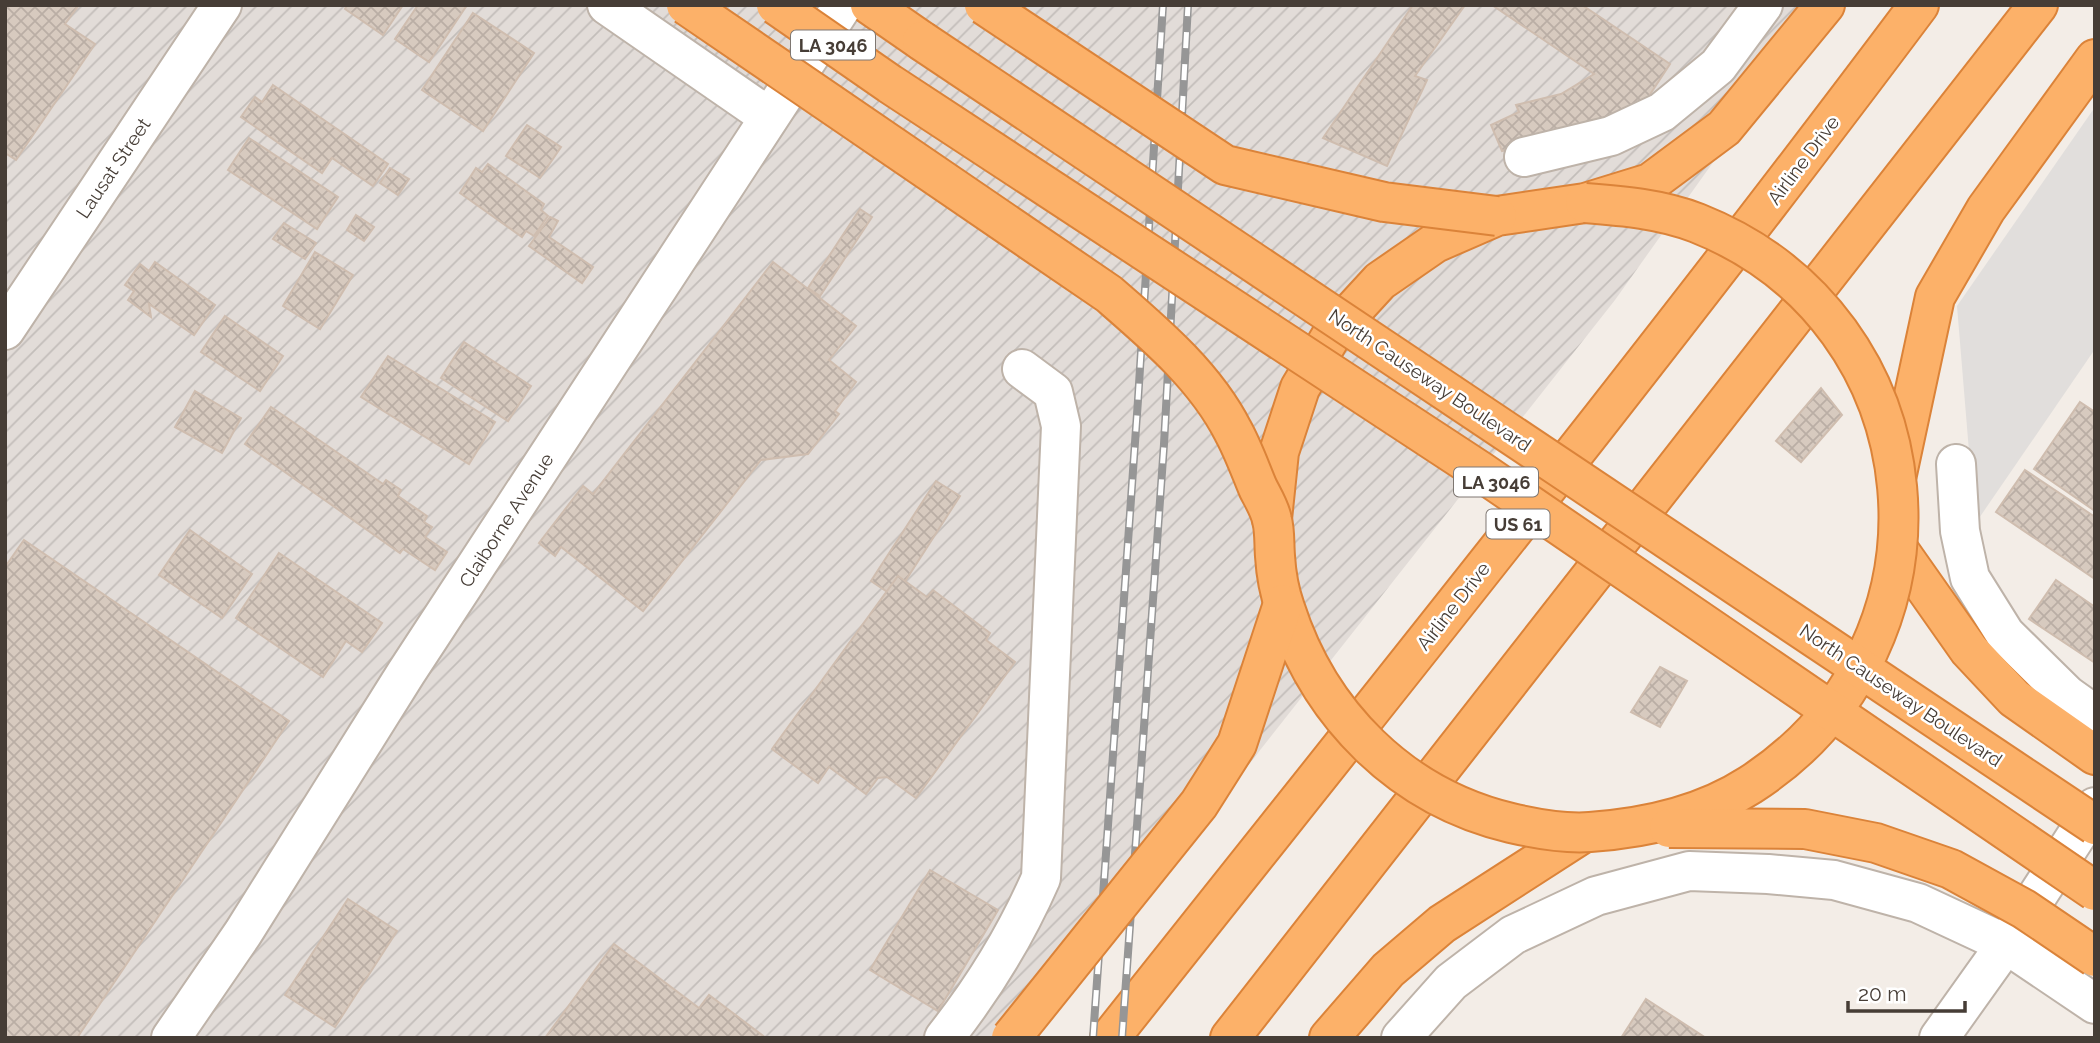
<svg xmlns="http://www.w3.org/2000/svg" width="2100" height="1043" font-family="Raleway,sans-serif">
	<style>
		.industrial { fill: url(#industrial-furrows) }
		.parking { fill: #e1dedc }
		.building { fill: url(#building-cross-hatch); stroke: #cfbdaf; stroke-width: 2 }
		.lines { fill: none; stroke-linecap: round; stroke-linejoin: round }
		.minor-casing { stroke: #beb3a9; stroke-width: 42 }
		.highway-casing { stroke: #db8339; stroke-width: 42 }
		.minor { stroke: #fff; stroke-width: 38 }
		.highway { stroke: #fcb169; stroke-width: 38 }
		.rail-casing { stroke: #969696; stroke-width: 8 }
		.rail { stroke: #fff; stroke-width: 5; stroke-dasharray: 16; stroke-linecap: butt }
		.highway-bridge-casing { stroke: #db8339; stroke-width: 42; stroke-linecap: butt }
		.highway-bridge { stroke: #fcb169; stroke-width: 38 }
		.labels { text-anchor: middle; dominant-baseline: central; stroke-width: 5; stroke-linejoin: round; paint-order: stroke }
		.shield { fill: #fff; stroke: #7e7772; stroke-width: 2 }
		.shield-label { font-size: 18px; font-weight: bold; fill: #463d36 }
		.street-label { font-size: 19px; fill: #463d36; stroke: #fff }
	</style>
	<defs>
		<pattern id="industrial-furrows" width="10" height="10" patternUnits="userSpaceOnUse" patternTransform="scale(1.75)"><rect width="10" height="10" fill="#e2dcd8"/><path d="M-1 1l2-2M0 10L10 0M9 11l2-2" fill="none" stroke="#c3beba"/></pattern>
		<pattern id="building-cross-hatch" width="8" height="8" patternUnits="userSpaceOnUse" patternTransform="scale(1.75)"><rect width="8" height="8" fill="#d7cabf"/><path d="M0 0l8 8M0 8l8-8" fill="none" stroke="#baaea5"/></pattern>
	</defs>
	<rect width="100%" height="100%" fill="#f3ede7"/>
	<!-- industrial -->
	<path class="industrial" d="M 5,5 L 1825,5 L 1615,300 L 1033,1038 L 5,1038 Z"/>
	<!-- parking -->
	<path class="parking" d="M 2095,107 L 2095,349 L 1975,524 L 1957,306 Z"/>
	<!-- building -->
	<g class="building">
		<path d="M 5,5 L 79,5 L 65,24 L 95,44 L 16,160 L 5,153 Z"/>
		<path d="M 347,5 L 403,5 L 383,35 L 345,9 Z"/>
		<path d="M 418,5 L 467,5 L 429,62 L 395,39 Z"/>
		<path d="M 1413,5 L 1465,5 L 1415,76 L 1427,80 L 1387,166 L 1323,138 Z"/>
		<path d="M 1492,5 L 1582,5 L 1670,64 L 1645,102 L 1574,134 L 1502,151 L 1491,125 L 1519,112 L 1516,105 L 1561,94 L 1594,74 Z"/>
		<path d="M 473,13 L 534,53 L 483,131 L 422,90 Z"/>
		<path d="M 273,85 L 388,164 L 373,186 L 332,158 L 322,173 L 241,117 L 255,97 L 262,102 Z"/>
		<path d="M 527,125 L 561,147 L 540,178 L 506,156 Z"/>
		<path d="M 249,138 L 338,197 L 317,229 L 228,170 Z"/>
		<path d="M 488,164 L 544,204 L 541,210 L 548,216 L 534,236 L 526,231 L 522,237 L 460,193 L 476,168 L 482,172 Z"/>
		<path d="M 390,168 L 409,179 L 398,195 L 380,183 Z"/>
		<path d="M 860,209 L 872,217 L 820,296 L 808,288 Z"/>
		<path d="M 356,215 L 374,227 L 364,241 L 347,230 Z"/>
		<path d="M 550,217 L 558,221 L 549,237 L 593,267 L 582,283 L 529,246 Z"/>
		<path d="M 284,223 L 316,243 L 305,259 L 273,239 Z"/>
		<path d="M 315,252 L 353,275 L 320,329 L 283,306 Z"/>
		<path d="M 155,262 L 215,305 L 194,335 L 149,304 L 151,317 L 128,300 L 134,291 L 125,285 L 140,264 L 149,271 Z"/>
		<path d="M 773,262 L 856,326 L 829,360 L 856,382 L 835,411 L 839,414 L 808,454 L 761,460 L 643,611 L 561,547 L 555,556 L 539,543 L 583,486 L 593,494 Z"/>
		<path d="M 225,316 L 283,356 L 260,391 L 201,352 Z"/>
		<path d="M 464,342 L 531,386 L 508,421 L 441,378 Z"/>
		<path d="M 388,356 L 495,422 L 469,464 L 361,397 Z"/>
		<path d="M 1821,388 L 1842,415 L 1801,462 L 1776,441 Z"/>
		<path d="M 195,391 L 241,418 L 222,453 L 175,427 Z"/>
		<path d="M 2080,402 L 2095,412 L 2095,511 L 2034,469 Z"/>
		<path d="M 271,407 L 383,484 L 386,480 L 401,490 L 398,496 L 427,516 L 424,522 L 432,527 L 425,537 L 447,552 L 435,570 L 403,549 L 400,553 L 245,444 Z"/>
		<path d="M 2025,470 L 2095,517 L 2095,579 L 1996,512 Z"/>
		<path d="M 936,481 L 960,496 L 895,597 L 871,581 Z"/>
		<path d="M 190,530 L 252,574 L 222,618 L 159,575 Z"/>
		<path d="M 24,540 L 289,721 L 77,1038 L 5,1038 L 5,567 Z"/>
		<path d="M 279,553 L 382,623 L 362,652 L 346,641 L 323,677 L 236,618 Z"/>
		<path d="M 898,576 L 927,597 L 933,590 L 990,633 L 986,640 L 1015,662 L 916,798 L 887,777 L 878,778 L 866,794 L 829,767 L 818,783 L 772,749 Z"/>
		<path d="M 2056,580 L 2095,607 L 2095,663 L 2029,619 Z"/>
		<path d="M 1660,667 L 1687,681 L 1660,727 L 1631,712 Z"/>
		<path d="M 930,870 L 998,910 L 938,1011 L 870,970 Z"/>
		<path d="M 348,899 L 397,931 L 335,1027 L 285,995 Z"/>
		<path d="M 614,944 L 699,1008 L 709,995 L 766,1038 L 545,1038 Z"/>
		<path d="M 1646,999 L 1706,1038 L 1621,1038 Z"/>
	</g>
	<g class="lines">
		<defs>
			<g id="minor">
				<path d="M 607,5 L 769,117"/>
				<path d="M 1524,157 L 1611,136 L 1662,112 L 1718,66 L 1763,5"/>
				<path d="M 5,330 L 222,5"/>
				<path d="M 1956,464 L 1960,531 L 1970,578 L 2005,634 L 2067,695 L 2095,715"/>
				<path d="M 171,1038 L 243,933 L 406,673 L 843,5"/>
				<path d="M 944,1038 C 983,989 1016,935 1041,878 L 1061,426 L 1053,392 L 1022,369"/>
				<path d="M 1401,1038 L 1451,982 L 1513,935 L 1596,896 L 1689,871 L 1768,874 L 1834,880 L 1918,903 L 2006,944 L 2095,1004"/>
				<path d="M 1939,1038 L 2006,944 L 2095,807"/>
			</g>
			<g id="highway">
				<path d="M 870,5 L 922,41"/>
				<path d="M 1897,474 L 1935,297 L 1986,209 L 2095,59"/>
				<path d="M 1272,519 L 1279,452 L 1300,388 L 1334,331 L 1380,281 L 1435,243 L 1497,216 L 1585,203 L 1650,183 L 1724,128 L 1825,5"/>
				<path d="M 1898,549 L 1969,650 L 2014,698 L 2095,755"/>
				<path d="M 1110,1038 C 1382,695 1657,355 1919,5"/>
				<path d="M 1230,1038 L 2038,5"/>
				<path d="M 1329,1038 L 1388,970 L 1442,924 L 1583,833"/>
			</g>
		</defs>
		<!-- minor casing -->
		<use href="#minor" class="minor-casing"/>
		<!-- highway casing -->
		<use href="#highway" class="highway-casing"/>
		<!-- minor -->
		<use href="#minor" class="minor"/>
		<!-- highway -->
		<use href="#highway" class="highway"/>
		<defs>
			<g id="rail">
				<path d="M 1093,1038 L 1138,400 L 1163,5"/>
				<path d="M 1122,1038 L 1164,444 L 1188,5"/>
			</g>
		</defs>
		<!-- rail casing -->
		<use href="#rail" class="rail-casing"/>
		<!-- rail -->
		<use href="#rail" class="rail"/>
		<defs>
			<g id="highway-bridge">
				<path d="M 686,5 L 1109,294 C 1155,334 1205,376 1233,431 C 1243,449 1250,469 1258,488 C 1263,498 1270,509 1272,520 C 1275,531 1274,544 1275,556 C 1276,573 1279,591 1285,608 C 1319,714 1401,797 1511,823 C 1537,829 1564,834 1590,832 C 1646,828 1702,816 1750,785 C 1969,644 1941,320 1697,223 C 1661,209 1623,206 1585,203"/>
				<path d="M 776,5 L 890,84 L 1480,471 L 2095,891"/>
				<path d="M 984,5 L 1225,165 L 1384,202 L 1497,216"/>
				<path d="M 922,41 L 2095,825"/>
				<path d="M 1669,828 L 1805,829 L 1876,843 L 1951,869 L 2024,909 L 2095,957"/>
				<path d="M 1011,1038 L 1199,804 L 1237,744 L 1283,604"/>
			</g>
		</defs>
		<!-- highway-bridge casing -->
		<use href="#highway-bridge" class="highway-bridge-casing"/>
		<!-- highway-bridge -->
		<use href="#highway-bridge" class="highway-bridge"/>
	</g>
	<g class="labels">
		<!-- shield labels -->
		<g class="shield">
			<rect x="791" y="30.5" width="84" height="29" rx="5"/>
			<rect x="1454" y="467.5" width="84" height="29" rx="5"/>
			<rect x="1486.5" y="509.5" width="63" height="29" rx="5"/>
		</g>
		<g class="shield-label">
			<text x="833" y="45">LA 3046</text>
			<text x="1496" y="482">LA 3046</text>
			<text x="1518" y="524">US 61</text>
		</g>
		<!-- street labels -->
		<g class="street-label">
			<text transform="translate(1803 160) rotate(-53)">Airline Drive</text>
			<text transform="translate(113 168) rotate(-56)">Lausat Street</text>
			<text transform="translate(1430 380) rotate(34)">North Causeway Boulevard</text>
			<text transform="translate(506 520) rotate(-57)">Claiborne Avenue</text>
			<text transform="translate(1453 606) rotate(-52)">Airline Drive</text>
			<text transform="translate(1901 695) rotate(34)">North Causeway Boulevard</text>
		</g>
	</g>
	<!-- border -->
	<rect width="2100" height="1043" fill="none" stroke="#463d36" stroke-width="14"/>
	<!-- scale -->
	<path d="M1848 1001v10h117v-10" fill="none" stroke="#463d36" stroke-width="3.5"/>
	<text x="1858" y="1001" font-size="21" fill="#463d36" stroke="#ffffff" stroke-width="5" paint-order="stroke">20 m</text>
</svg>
